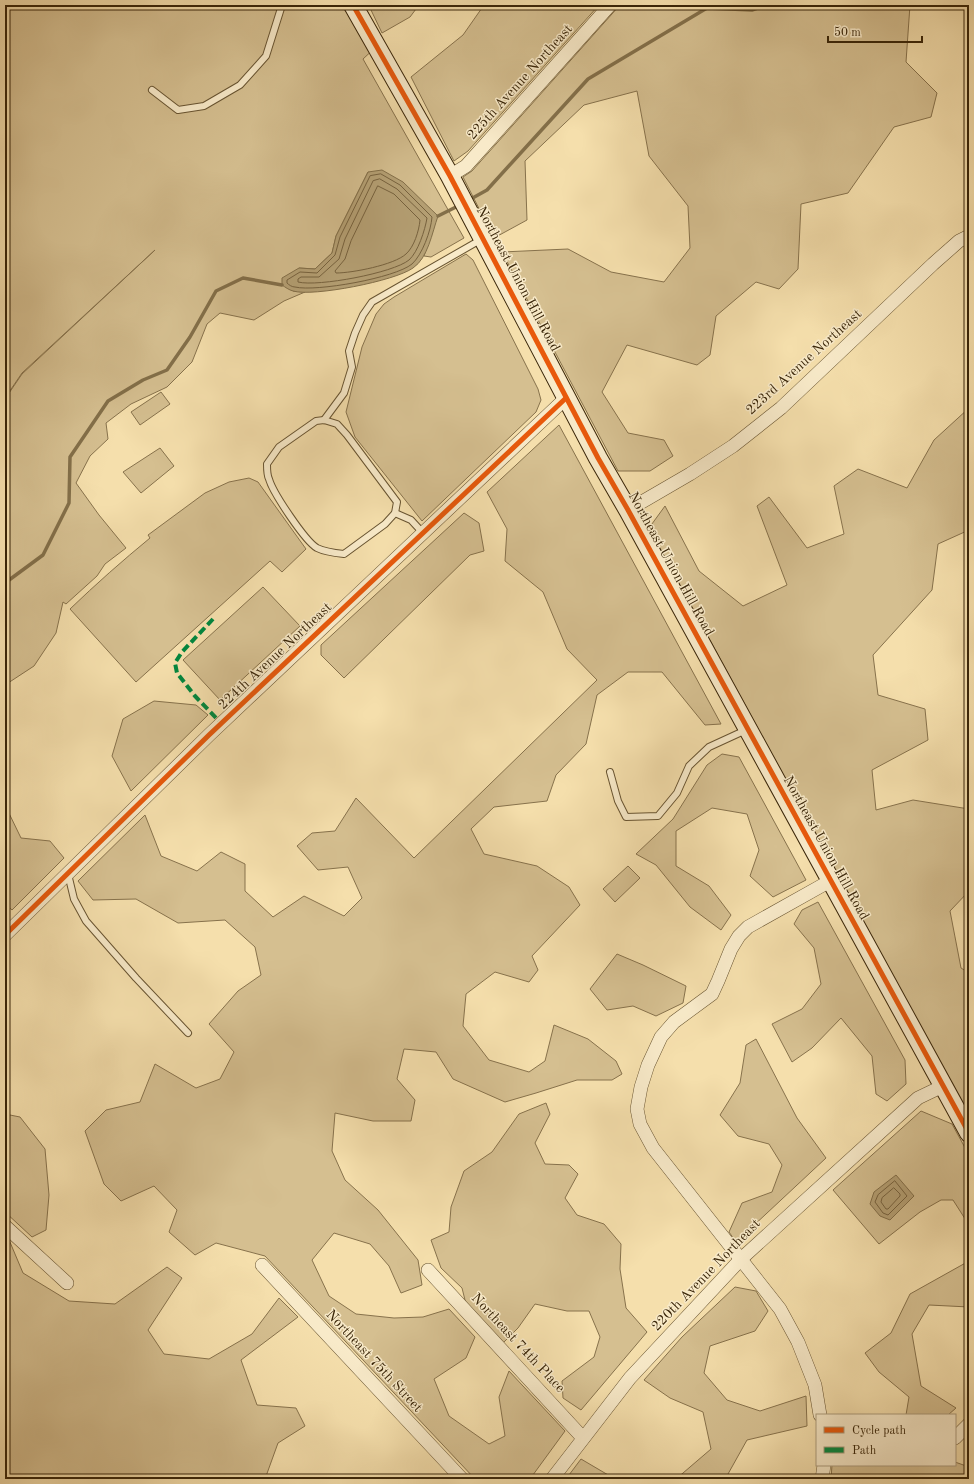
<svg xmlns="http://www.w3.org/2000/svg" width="974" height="1484" font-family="'Old Standard TT',serif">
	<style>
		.green { fill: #d5bf90; stroke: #87724c }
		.water { fill: #b5a074; stroke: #836f49 }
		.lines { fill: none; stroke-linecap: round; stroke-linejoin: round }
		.shore { stroke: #77623e; stroke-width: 1 }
		.stream { stroke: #836f49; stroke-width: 3.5 }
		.lane-casing { stroke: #685431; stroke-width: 8 }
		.street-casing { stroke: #685431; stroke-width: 14 }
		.secondary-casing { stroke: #392508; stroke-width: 20 }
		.lane { stroke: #f8eac9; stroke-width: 6 }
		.street { stroke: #f8eac9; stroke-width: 13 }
		.secondary { stroke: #f8eac9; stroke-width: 18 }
		.quiet { stroke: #00873e; stroke-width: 4; stroke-dasharray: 8 4; stroke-linecap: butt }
		.cycleway-casing { stroke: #f8eac9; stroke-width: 8 }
		.cycleway { stroke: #e8590c; stroke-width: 5 }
		.labels { text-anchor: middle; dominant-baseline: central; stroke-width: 3; stroke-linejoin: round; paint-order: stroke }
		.street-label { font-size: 14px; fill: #392508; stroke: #f8eac9 }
	</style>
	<rect width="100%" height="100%" fill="#f5dfac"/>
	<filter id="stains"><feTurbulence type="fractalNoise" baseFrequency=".005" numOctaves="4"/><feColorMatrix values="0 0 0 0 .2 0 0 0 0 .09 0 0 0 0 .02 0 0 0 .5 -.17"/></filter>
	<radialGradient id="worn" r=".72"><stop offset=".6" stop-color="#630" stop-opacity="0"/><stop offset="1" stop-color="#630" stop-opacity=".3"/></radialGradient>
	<!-- green -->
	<g class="green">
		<path d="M 5,5 L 353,5 L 377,46 L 363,59 L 464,238 L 431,257 L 424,256 L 437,216 L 368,172 L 336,236 L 332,253 L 315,269 L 299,268 L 293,291 L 305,292 L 284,301 L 254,320 L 220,313 L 207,324 L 192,362 L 167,387 L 131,404 L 106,423 L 108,439 L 90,456 L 76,483 L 99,515 L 126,548 L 105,564 L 97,576 L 66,604 L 63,602 L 56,633 L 34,666 L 5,685 L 5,399 L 22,374 L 155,250 L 22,373 L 5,398 Z"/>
		<path d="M 375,5 L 419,5 L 410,17 L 382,33 L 371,10 Z"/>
		<path d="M 484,5 L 599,5 L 468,151 L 454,161 L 411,77 L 463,35 Z"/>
		<path d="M 620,5 L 910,5 L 906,62 L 937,93 L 931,117 L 894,127 L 848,193 L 801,204 L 798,269 L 779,289 L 756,282 L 716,316 L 710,355 L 697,365 L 627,345 L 602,392 L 628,433 L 664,440 L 673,456 L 650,471 L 618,471 L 502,252 L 568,249 L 611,272 L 664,282 L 690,248 L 688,206 L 649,156 L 637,91 L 584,105 L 525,161 L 527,220 L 494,238 L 463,177 L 472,171 Z"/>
		<path d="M 466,254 L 473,260 L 538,389 L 541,400 L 536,412 L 422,521 L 355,437 L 346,412 L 362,347 L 376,314 L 384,304 L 394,297 Z"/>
		<path d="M 161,392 L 170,404 L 140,425 L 131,412 Z"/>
		<path d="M 969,408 L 969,530 L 938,544 L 932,590 L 873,655 L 878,695 L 925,709 L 928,740 L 872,770 L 876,810 L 913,800 L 969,809 L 969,891 L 950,911 L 961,968 L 969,973 L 969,1117 L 649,528 L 665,506 L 699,571 L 743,606 L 787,585 L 757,506 L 769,497 L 807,548 L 844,534 L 834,486 L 858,469 L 907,488 L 934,440 Z"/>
		<path d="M 559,425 L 721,724 L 705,725 L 662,672 L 628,672 L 597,695 L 586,744 L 556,775 L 547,801 L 494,807 L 471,829 L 484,854 L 537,866 L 569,887 L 580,905 L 532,956 L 538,970 L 529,982 L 495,972 L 466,994 L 463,1026 L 489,1060 L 529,1072 L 545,1061 L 554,1025 L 588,1039 L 616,1061 L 622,1074 L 612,1080 L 577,1080 L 536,1093 L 505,1102 L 453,1079 L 436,1052 L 404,1049 L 397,1079 L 415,1100 L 411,1121 L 373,1121 L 335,1113 L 332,1151 L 345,1180 L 378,1210 L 418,1260 L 422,1285 L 401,1293 L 389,1266 L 370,1244 L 334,1233 L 312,1260 L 329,1296 L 356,1314 L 394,1318 L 423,1317 L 449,1309 L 475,1337 L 466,1358 L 434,1379 L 449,1416 L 489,1444 L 505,1436 L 499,1397 L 509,1371 L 565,1431 L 530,1479 L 475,1479 L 265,1256 L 216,1243 L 195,1255 L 169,1232 L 177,1210 L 154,1186 L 121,1201 L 104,1184 L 85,1131 L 106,1110 L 140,1102 L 155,1064 L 196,1088 L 220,1079 L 234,1052 L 209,1024 L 238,991 L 261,975 L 255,947 L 225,920 L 178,923 L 136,899 L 93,900 L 78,881 L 145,815 L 161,856 L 197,871 L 221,852 L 245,864 L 245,891 L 273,917 L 304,896 L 344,916 L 362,898 L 348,867 L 318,870 L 297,846 L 312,833 L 335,831 L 356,798 L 414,858 L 597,680 L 567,649 L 543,592 L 505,561 L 507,529 L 487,492 Z"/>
		<path d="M 160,448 L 174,466 L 141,493 L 123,472 Z"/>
		<path d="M 249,478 L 258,482 L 306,549 L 282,572 L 270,561 L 136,682 L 70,609 C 96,584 122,561 150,538 L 148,535 L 205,493 L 229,482 Z"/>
		<path d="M 464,513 L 479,523 L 484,551 L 470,555 L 344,678 L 321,655 L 321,645 Z"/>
		<path d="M 263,587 L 300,626 L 220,700 L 183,660 Z"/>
		<path d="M 154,701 L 196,705 L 208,715 L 131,791 L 112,756 L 123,719 Z"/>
		<path d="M 722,754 L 739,757 L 806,880 L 773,897 L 750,876 L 759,850 L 747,814 L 712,808 L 676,831 L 676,866 L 709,886 L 731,915 L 721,930 L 690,907 L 656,865 L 636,854 L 673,819 L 707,765 Z"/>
		<path d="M 5,805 L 21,838 L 50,841 L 64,858 L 12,910 L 5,904 Z"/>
		<path d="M 628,866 L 640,878 L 615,902 L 603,889 Z"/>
		<path d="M 818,902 L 905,1060 L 906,1084 L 887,1101 L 876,1094 L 872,1056 L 841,1018 L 812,1048 L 792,1062 L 772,1024 L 802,1009 L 821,984 L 814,948 L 794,924 L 802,910 Z"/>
		<path d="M 617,954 L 643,965 L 686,986 L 683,1003 L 656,1016 L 633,1006 L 607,1010 L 590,989 Z"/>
		<path d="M 756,1039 L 797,1118 L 826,1158 L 736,1242 L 729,1232 L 742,1203 L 772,1192 L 782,1165 L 769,1144 L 738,1136 L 720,1115 L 740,1083 L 746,1045 Z"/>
		<path d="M 546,1103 L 550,1114 L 535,1143 L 545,1164 L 569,1165 L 578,1174 L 565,1198 L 577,1215 L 604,1224 L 621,1244 L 620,1269 L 626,1308 L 647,1332 L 581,1410 L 563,1398 L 562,1381 L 594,1357 L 600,1337 L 589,1311 L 567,1311 L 535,1304 L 518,1328 L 503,1343 L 466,1304 L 462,1288 L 441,1268 L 431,1240 L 449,1232 L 451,1207 L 464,1171 L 492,1152 L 519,1114 Z"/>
		<path d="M 921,1111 L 952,1124 L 969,1155 L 969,1225 L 953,1200 L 941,1200 L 920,1212 L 879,1244 L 833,1190 Z"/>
		<path d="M 5,1114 L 20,1117 L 45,1149 L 49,1195 L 46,1230 L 32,1237 L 5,1212 Z"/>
		<path d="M 5,1233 L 7,1235 L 23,1273 L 69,1301 L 115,1304 L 167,1267 L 182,1278 L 148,1330 L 164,1354 L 209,1359 L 252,1334 L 279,1298 L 298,1317 L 241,1360 L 257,1405 L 296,1408 L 305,1426 L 278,1443 L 265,1479 L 5,1479 Z"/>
		<path d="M 969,1261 L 969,1307 L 929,1305 L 912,1334 L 921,1386 L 956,1408 L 948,1415 L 906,1415 L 909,1397 L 879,1372 L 865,1353 L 891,1333 L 910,1294 Z"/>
		<path d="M 735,1287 L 756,1291 L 768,1311 L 755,1331 L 710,1346 L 704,1373 L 727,1400 L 760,1411 L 806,1396 L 807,1426 L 747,1440 L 728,1474 L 724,1479 L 676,1479 L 711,1449 L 703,1412 L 670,1398 L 644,1380 L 682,1337 Z"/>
		<path d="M 581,1459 L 615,1479 L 566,1479 Z"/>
		<path d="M 955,1462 L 969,1467 L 969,1479 L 899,1479 L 897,1478 L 894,1479 L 831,1479 L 832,1465 L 955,1465 Z"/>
	</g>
	<!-- water -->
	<g class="water">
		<path d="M 382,170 L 403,182 L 438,216 C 432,233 428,258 413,268 C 395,281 313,297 293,291 C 289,290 285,287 282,285 L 282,278 L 299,268 L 315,269 L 332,253 L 336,236 L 368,172 Z"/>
		<path d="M 896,1175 L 914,1196 L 890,1220 L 880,1216 L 870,1204 L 874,1192 Z"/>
	</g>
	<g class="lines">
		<!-- shore -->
		<g class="shore">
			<path d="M 381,174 L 400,185 L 432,217 C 431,231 422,255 412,264 C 395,278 316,292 295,287 C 292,287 289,285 287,283 L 287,280 L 300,272 L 317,273 L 335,255 L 340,237 L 370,176 Z"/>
			<path d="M 380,179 L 397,189 L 427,218 C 425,230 418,252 409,260 C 393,273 318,287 298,282 L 298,279 L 301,277 L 319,277 L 339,259 L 345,239 L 373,181 Z"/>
			<path d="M 378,186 L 394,194 L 420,220 C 419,231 414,247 406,254 C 394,265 352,273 336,273 L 335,271 L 345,259 L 351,241 Z"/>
			<path d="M 895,1181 L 907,1196 L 888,1215 L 883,1213 L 875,1202 L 878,1195 Z"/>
			<path d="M 894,1188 L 900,1194 L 900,1196 L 888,1209 L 886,1209 L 881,1202 L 882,1198 Z"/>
		</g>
		<!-- stream -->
		<g class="stream">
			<path d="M 469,200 L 487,190 L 588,79 L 707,8 L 752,10 L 767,5"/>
			<path d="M 438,216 L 460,205"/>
			<path d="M 5,583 L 43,555 L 69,503 L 70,457 L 108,401 L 143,380 L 167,370 L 190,337 L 216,291 L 243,278 L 282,285"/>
		</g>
		<defs>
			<g id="lane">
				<path d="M 152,90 L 178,110 L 204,106 L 240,85 L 266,56 L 282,5"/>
				<path d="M 324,420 L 337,424 L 347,435 L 397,502 L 395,513 L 385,524 L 344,554 C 334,553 325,552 317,548 C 305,541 273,493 269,479 C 267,475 267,469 267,464 L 279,447 L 316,421 Z"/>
				<path d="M 324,420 L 344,393 L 352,367 L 349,351 L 355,333 L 363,315 L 372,302 L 482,239"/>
				<path d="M 395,513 L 411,520 L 423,533"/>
				<path d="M 610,772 L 618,801 L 626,817 L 658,816 L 677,793 L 689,766 L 709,747 L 746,730"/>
				<path d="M 68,874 L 74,899 L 86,921 L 136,978 L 188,1033"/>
			</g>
			<g id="street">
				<path d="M 450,176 L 466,166 L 610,5"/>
				<path d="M 628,510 L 690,474 L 733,446 L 781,408 L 933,264 L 959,241 L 969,236"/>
				<path d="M 5,935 L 209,735 L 566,398"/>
				<path d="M 5,1226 L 67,1283"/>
				<path d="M 262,1265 L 462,1479"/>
				<path d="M 428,1270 L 583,1438"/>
				<path d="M 820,1415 L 815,1385 L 798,1342 L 780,1309 L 653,1148 L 640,1124 L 637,1109 L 641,1087 L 648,1065 L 661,1037 L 674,1022 L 712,994 L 718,981 L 731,949 L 739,936 L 748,927 L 830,881"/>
				<path d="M 955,1438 L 969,1424"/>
				<path d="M 552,1479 L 630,1378 L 741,1259 L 918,1098 L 943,1086"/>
				<path d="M 822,1479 L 824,1465"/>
			</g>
			<path id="secondary" d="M 353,5 L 450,176 L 598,458 L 628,510 L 969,1133"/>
		</defs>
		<!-- lane casing -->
		<use href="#lane" class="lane-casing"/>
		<!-- street casing -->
		<use href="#street" class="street-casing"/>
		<!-- secondary casing -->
		<use href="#secondary" class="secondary-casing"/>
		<!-- lane -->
		<use href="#lane" class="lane"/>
		<!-- street -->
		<use href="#street" class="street"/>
		<!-- secondary -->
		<use href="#secondary" class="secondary"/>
		<!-- quiet -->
		<path class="quiet" d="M 213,619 L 182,652 L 175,663 L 177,673 L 195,696 L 221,723"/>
		<defs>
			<g id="cycleway">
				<path d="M 353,5 L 450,176 L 598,458 L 628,510 L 969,1133"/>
				<path d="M 5,935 L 209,735 L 566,398"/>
			</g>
		</defs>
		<!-- cycleway casing -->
		<use href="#cycleway" class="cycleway-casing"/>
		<!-- cycleway -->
		<use href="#cycleway" class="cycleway"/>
	</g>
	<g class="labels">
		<!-- street labels -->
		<g class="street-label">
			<text transform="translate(520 82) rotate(-48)">225th Avenue Northeast</text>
			<text transform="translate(518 279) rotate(62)">Northeast Union Hill Road</text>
			<text transform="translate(804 362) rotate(-42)">223rd Avenue Northeast</text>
			<text transform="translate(671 564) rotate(61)">Northeast Union Hill Road</text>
			<text transform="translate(275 656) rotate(-43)">224th Avenue Northeast</text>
			<text transform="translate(826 848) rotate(61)">Northeast Union Hill Road</text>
			<text transform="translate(706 1275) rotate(-46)">220th Avenue Northeast</text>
			<text transform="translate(518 1343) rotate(47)">Northeast 74th Place</text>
			<text transform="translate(374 1361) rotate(47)">Northeast 75th Street</text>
		</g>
	</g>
	<!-- margin -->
	<rect width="974" height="1484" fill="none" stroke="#f5dfac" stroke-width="20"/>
	<rect x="6" y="6" width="962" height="1472" fill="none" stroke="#392508" stroke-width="2"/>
	<rect x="10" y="10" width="954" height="1464" fill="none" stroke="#392508"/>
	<!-- legend -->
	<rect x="816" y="1414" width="140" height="52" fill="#f8eac9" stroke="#ac9b7c"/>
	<rect x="824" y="1427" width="20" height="6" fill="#e8590c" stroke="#ac9b7c"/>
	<text x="852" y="1434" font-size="12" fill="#392508">Cycle path</text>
	<rect x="824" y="1447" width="20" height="6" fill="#00873e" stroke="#ac9b7c"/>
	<text x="852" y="1454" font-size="12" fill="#392508">Path</text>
	<!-- scale -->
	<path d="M828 36v6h94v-6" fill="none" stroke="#392508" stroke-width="2"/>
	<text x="834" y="36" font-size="12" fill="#392508" stroke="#f8eac9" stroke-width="3" paint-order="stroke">50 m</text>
	<rect width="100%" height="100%" filter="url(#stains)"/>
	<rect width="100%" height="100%" fill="url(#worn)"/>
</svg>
